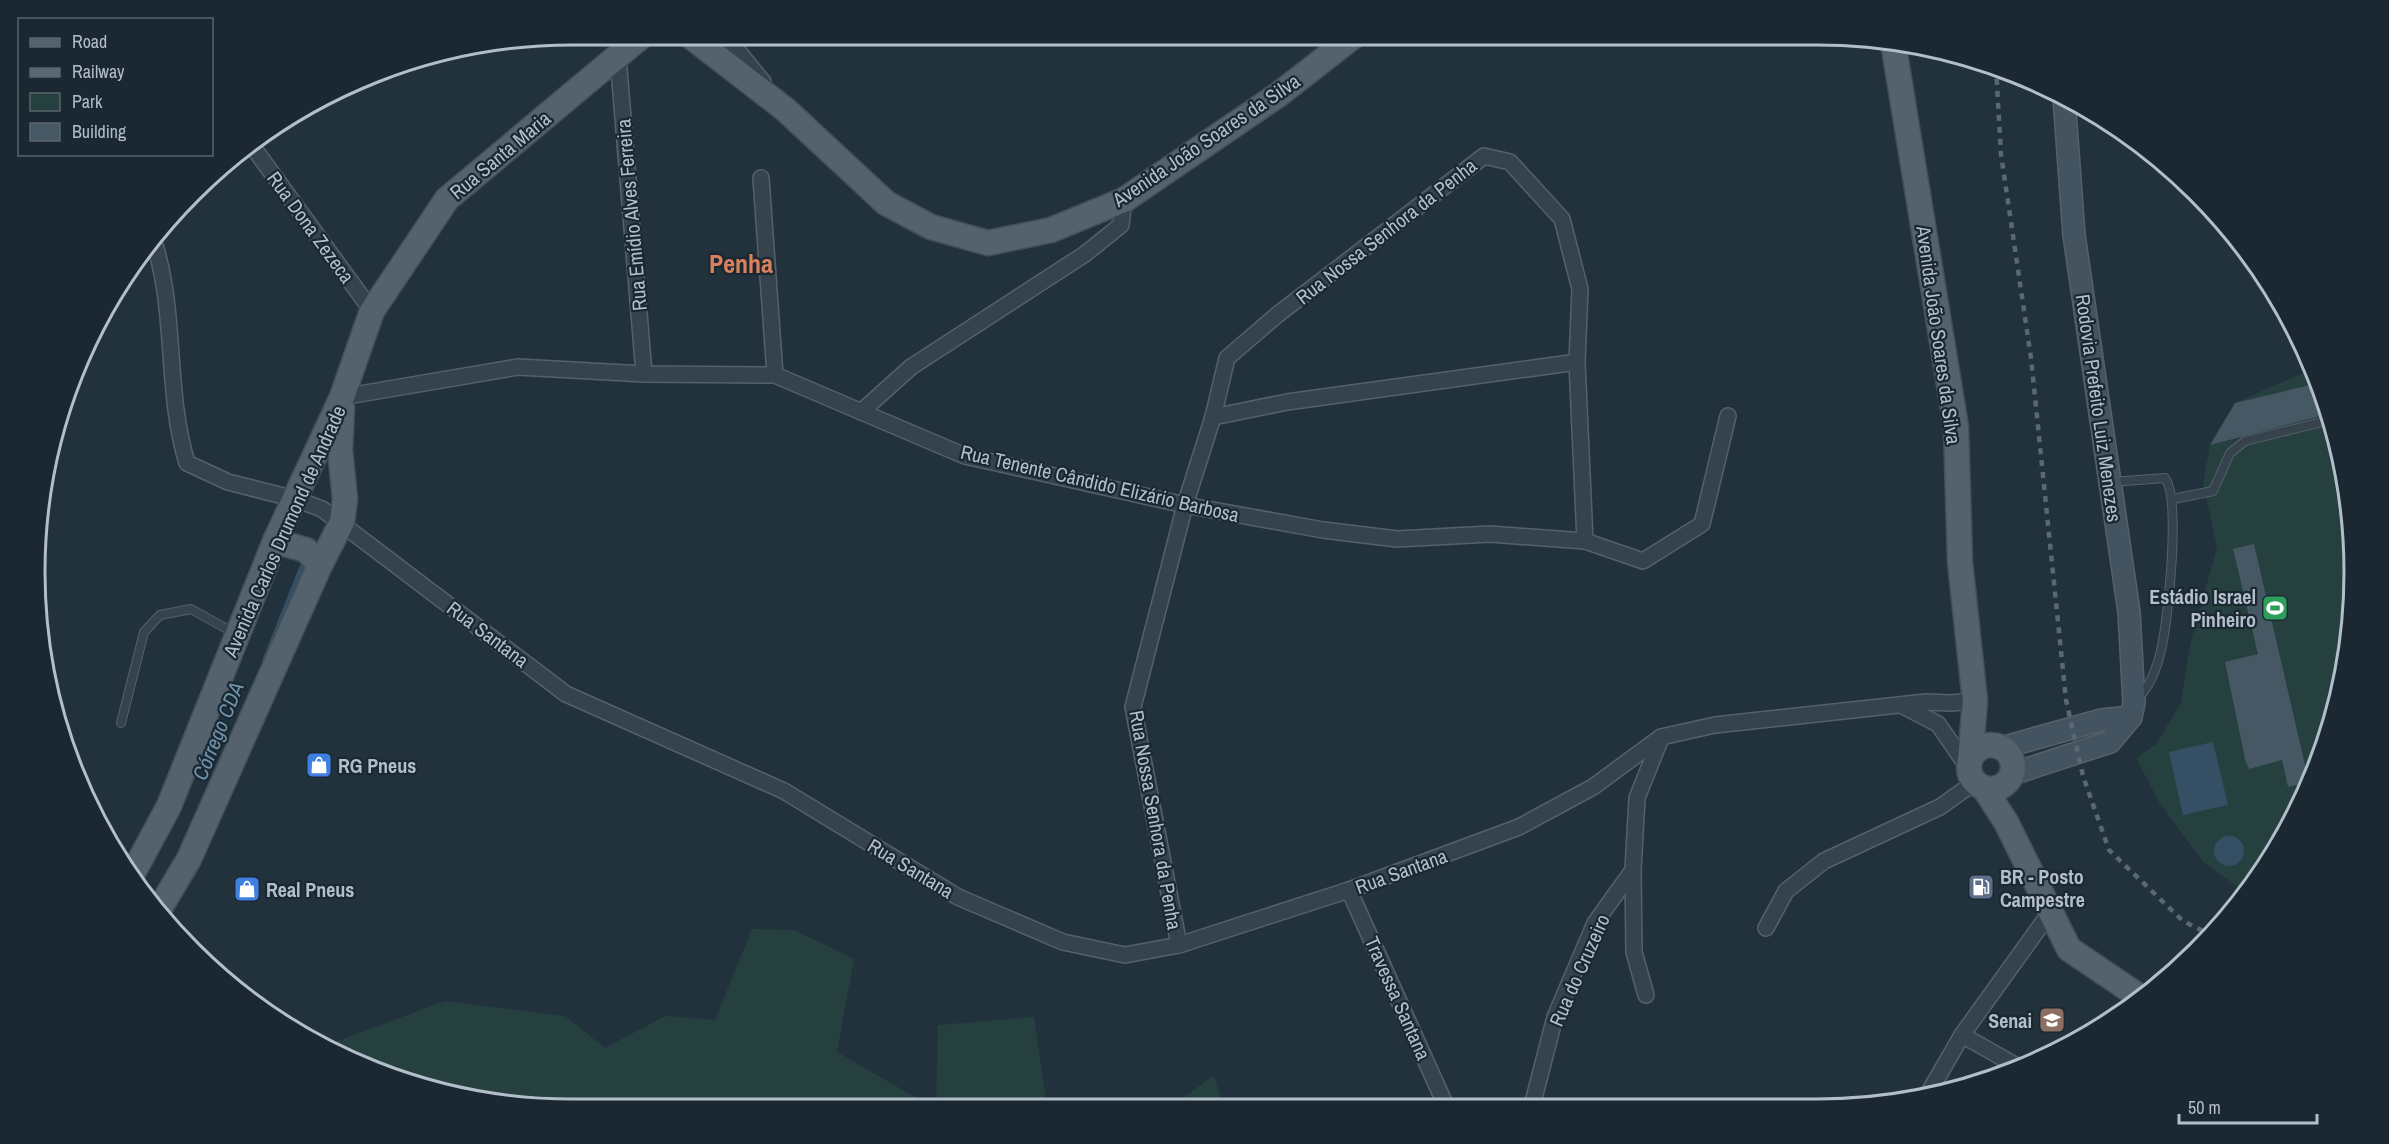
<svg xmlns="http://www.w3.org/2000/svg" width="2389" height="1144" font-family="'Archivo Narrow',sans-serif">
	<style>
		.green { fill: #25403f }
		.water { fill: #355065 }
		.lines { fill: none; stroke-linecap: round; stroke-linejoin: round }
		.stream { stroke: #355065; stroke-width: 5 }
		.building { fill: #465864 }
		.lane-casing { stroke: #54616b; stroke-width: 10 }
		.street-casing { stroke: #54616b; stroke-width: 18 }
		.secondary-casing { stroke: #54616b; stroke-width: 24 }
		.primary-casing { stroke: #424f59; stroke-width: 27 }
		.lane { stroke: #36434d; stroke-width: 8 }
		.street { stroke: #36434d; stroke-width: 15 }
		.secondary { stroke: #445360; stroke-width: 21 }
		.primary { stroke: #54626d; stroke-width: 24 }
		.rail { stroke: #586875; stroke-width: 4.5; stroke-dasharray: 6 6; stroke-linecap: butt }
		.labels { text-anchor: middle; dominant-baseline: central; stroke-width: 4.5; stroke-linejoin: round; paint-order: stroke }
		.street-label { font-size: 20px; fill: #b2bec9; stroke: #1b2832 }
		.poi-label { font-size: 20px; font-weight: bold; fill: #b2bec9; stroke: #1b2832; text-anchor: start }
		.water-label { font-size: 21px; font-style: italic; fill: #7194ad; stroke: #1b2832 }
		.district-label { font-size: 26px; font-weight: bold; fill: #d8815d; stroke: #1b2832 }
		.rim { fill: none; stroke: #b2bec9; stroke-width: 3 }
	</style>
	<rect width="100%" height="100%" fill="#22323d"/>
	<!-- green -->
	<g class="green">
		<path d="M 2314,368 L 2344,467 L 2354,572 L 2344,677 L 2313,778 L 2247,893 L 2203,862 L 2159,802 L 2136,758 L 2156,744 L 2181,703 L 2190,644 L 2217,548 L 2203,484 L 2210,445 L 2235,403 Z"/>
		<path d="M 752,929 L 794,930 L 854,959 L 837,1052 L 934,1108 L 572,1109 L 467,1099 L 366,1068 L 324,1046 L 445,1001 L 565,1016 L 605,1048 L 665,1016 L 715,1020 Z"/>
		<path d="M 1034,1017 L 1047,1108 L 936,1108 L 938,1025 Z"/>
		<path d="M 1214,1075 L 1223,1107 L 1171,1107 Z"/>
	</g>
	<!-- water -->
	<g class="water">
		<path d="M 2213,742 L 2228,805 L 2183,815 L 2169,752 Z"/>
		<circle cx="2229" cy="851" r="15"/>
	</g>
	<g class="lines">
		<!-- stream -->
		<path class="stream" d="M 265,660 L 302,567"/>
	</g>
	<!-- building -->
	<g class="building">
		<path d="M 2319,383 L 2328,414 L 2210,445 L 2235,403 Z"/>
		<path d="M 2254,544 L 2309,782 L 2288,787 L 2282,760 L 2249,769 L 2245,759 L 2225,662 L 2258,654 L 2233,549 Z"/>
	</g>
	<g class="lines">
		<defs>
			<g id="lane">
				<path d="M 2111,482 L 2165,478 C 2181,499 2168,617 2162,646 C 2158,665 2151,686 2137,699"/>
				<path d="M 2173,499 L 2213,491 L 2230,453 L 2245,441 L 2330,420"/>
				<path d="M 121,723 L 144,632 L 160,615 L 191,609 L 236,634"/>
			</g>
			<g id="street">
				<path d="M 725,35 L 763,82"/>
				<path d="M 618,57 L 644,374"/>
				<path d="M 250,143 L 372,311"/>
				<path d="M 761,178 L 775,375"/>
				<path d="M 154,242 C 177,314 165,391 187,463 L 228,482 L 295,499 L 322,509 L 566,694 L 784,791 L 958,897 L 1063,942 L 1125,955 L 1179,945 L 1349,890 L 1519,827 L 1593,787 L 1661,737 L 1715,725 L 1926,702 L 1951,703 L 1975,701"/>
				<path d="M 342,397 L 518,367 L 644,374 L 775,375 L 965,456 L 1185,505 L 1323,530 L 1397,539 L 1490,534 L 1585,541 L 1643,561 L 1702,524 L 1728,416"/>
				<path d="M 861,412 L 911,367 L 1085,254 L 1121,225 L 1124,200"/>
				<path d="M 1213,417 L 1287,402 L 1577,362"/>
				<path d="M 1903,706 L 1938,724 L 1969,769"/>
				<path d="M 1633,870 L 1634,952 L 1646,995"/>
				<path d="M 1349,890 L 1446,1106"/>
				<path d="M 1766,928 L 1786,891 L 1824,861 L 1940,807 L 1975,782"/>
				<path d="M 1179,945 L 1133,707 L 1185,505 L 1213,417 L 1227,358 L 1277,315 L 1484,156 L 1510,162 L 1562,219 L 1580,289 L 1577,362 L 1585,541"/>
				<path d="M 1962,1035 L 2022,1069"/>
				<path d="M 1928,1094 L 1962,1035 L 2049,914"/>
				<path d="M 1532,1106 L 1555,1017 L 1595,923 L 1633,870 L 1637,798 L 1661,738"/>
			</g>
			<g id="secondary">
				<path d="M 2001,748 L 2101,720 L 2131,717"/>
				<path d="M 2012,774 L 2110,742 L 2131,717 L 2134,703 L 2129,612 L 2074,235 L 2064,98"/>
			</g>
			<g id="primary">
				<path d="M 689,35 L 786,110 L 886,203 L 931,227 L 988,243 L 1051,230 L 1124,200 L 1278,95 L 1355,35"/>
				<path d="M 1893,42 L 1956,427 L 1960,562 L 1975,701 L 1970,761"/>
				<path d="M 275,541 L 306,550 L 320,565"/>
				<circle cx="1991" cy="767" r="22"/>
				<path d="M 1984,788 L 2006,822 L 2069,949 L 2143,999"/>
				<path d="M 134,871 L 169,806 L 275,541 L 342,397 L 372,311 L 447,199 L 643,35"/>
				<path d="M 160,908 L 189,859 L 320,565 L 342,522 L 345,499 L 340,450 L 342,408"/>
			</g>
		</defs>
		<!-- lane casing -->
		<use href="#lane" class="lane-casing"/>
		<!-- street casing -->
		<use href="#street" class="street-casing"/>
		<!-- secondary casing -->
		<use href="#secondary" class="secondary-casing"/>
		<!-- primary casing -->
		<use href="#primary" class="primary-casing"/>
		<!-- lane -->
		<use href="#lane" class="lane"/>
		<!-- street -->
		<use href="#street" class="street"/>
		<!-- secondary -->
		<use href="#secondary" class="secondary"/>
		<!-- primary -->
		<use href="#primary" class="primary"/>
		<!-- rail -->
		<path class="rail" d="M 1996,67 L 2001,154 L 2031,358 L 2066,700 L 2083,776 L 2109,850 L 2183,921 L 2209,934"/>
	</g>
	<!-- icons -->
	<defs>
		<symbol id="stadium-square" viewBox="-11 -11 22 22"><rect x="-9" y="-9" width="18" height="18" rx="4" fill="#2e9e5b" stroke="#1b2832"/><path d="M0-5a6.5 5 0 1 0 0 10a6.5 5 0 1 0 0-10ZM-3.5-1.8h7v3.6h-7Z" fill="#fff"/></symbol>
		<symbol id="shop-square" viewBox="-11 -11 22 22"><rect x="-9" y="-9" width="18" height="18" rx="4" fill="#3f7fe0" stroke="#1b2832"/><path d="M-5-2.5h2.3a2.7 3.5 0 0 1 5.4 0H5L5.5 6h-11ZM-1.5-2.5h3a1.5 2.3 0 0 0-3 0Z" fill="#fff"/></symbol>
		<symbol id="fuel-square" viewBox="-11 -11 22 22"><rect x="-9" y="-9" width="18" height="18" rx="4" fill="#5c6f8a" stroke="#1b2832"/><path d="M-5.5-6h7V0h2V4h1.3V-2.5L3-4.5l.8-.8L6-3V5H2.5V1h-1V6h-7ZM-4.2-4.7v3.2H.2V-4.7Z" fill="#fff"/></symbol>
		<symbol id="school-square" viewBox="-11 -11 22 22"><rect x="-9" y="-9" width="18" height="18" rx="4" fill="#8d6e63" stroke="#1b2832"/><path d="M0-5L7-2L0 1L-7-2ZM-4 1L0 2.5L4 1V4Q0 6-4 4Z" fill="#fff"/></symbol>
	</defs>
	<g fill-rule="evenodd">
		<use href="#stadium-square" x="2260" y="593" width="30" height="30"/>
		<use href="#shop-square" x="304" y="750" width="30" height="30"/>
		<use href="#fuel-square" x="1966" y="872" width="30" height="30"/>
		<use href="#shop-square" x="232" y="874" width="30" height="30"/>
		<use href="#school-square" x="2037" y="1005" width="30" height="30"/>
	</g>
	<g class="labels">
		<!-- street labels -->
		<g class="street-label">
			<text transform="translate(1206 140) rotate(-34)">Avenida João Soares da Silva</text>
			<text transform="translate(500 155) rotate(-40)">Rua Santa Maria</text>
			<text transform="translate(631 215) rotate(-95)">Rua Emídio Alves Ferreira</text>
			<text transform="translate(311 227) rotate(54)">Rua Dona Zezeca</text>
			<text transform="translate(1386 231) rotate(-38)">Rua Nossa Senhora da Penha</text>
			<text transform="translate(1939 335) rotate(82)">Avenida João Soares da Silva</text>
			<text transform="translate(2099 408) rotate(82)">Rodovia Prefeito Luiz Menezes</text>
			<text transform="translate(1100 483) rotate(13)">Rua Tenente Cândido Elizário Barbosa</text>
			<text transform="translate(284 531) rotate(-66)">Avenida Carlos Drumond de Andrade</text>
			<text transform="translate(488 634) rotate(37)">Rua Santana</text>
			<text transform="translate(1156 820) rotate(80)">Rua Nossa Senhora da Penha</text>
			<text transform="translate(911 868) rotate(31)">Rua Santana</text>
			<text transform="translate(1401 871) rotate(-20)">Rua Santana</text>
			<text transform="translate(1579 970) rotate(-66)">Rua do Cruzeiro</text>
			<text transform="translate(1398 998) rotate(66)">Travessa Santana</text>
		</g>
		<!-- poi labels -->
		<g class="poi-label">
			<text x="2256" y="596" text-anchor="end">Estádio Israel<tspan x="2256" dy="23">Pinheiro</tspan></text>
			<text x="338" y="765">RG Pneus</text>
			<text x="2000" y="876">BR - Posto<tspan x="2000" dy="23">Campestre</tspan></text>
			<text x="266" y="889">Real Pneus</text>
			<text x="2032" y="1020" text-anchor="end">Senai</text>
		</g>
		<!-- water labels -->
		<g class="water-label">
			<text transform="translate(218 731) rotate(-68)">Córrego CDA</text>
		</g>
		<!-- district labels -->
		<g class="district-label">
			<text x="741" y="263">Penha</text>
		</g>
	</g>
	<!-- crop -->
	<path d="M0 0H2389V1144H0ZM572 45H1817A527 527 0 0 1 2344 572V572A527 527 0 0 1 1817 1099H572A527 527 0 0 1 45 572V572A527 527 0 0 1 572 45Z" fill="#1b2832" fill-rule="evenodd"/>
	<path class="rim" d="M572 45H1817A527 527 0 0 1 2344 572V572A527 527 0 0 1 1817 1099H572A527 527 0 0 1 45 572V572A527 527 0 0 1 572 45Z"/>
	<!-- legend -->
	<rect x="18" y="18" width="195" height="138" fill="#1b2832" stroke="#57646e" stroke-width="1.5"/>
	<rect x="30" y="38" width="30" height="9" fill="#54626d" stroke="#57646e" stroke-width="1.5"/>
	<text x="72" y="48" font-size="18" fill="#b2bec9">Road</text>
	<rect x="30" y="68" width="30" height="9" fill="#586875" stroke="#57646e" stroke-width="1.5"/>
	<text x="72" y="78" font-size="18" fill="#b2bec9">Railway</text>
	<rect x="30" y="93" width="30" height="18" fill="#25403f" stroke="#57646e" stroke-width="1.5"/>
	<text x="72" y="108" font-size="18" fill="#b2bec9">Park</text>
	<rect x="30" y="123" width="30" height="18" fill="#465864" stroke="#57646e" stroke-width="1.5"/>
	<text x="72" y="138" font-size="18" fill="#b2bec9">Building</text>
	<!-- scale -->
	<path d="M2179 1114v9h138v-9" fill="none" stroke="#b2bec9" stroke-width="3"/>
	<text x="2188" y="1114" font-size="18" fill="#b2bec9" stroke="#1b2832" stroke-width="4.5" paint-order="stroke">50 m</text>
</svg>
